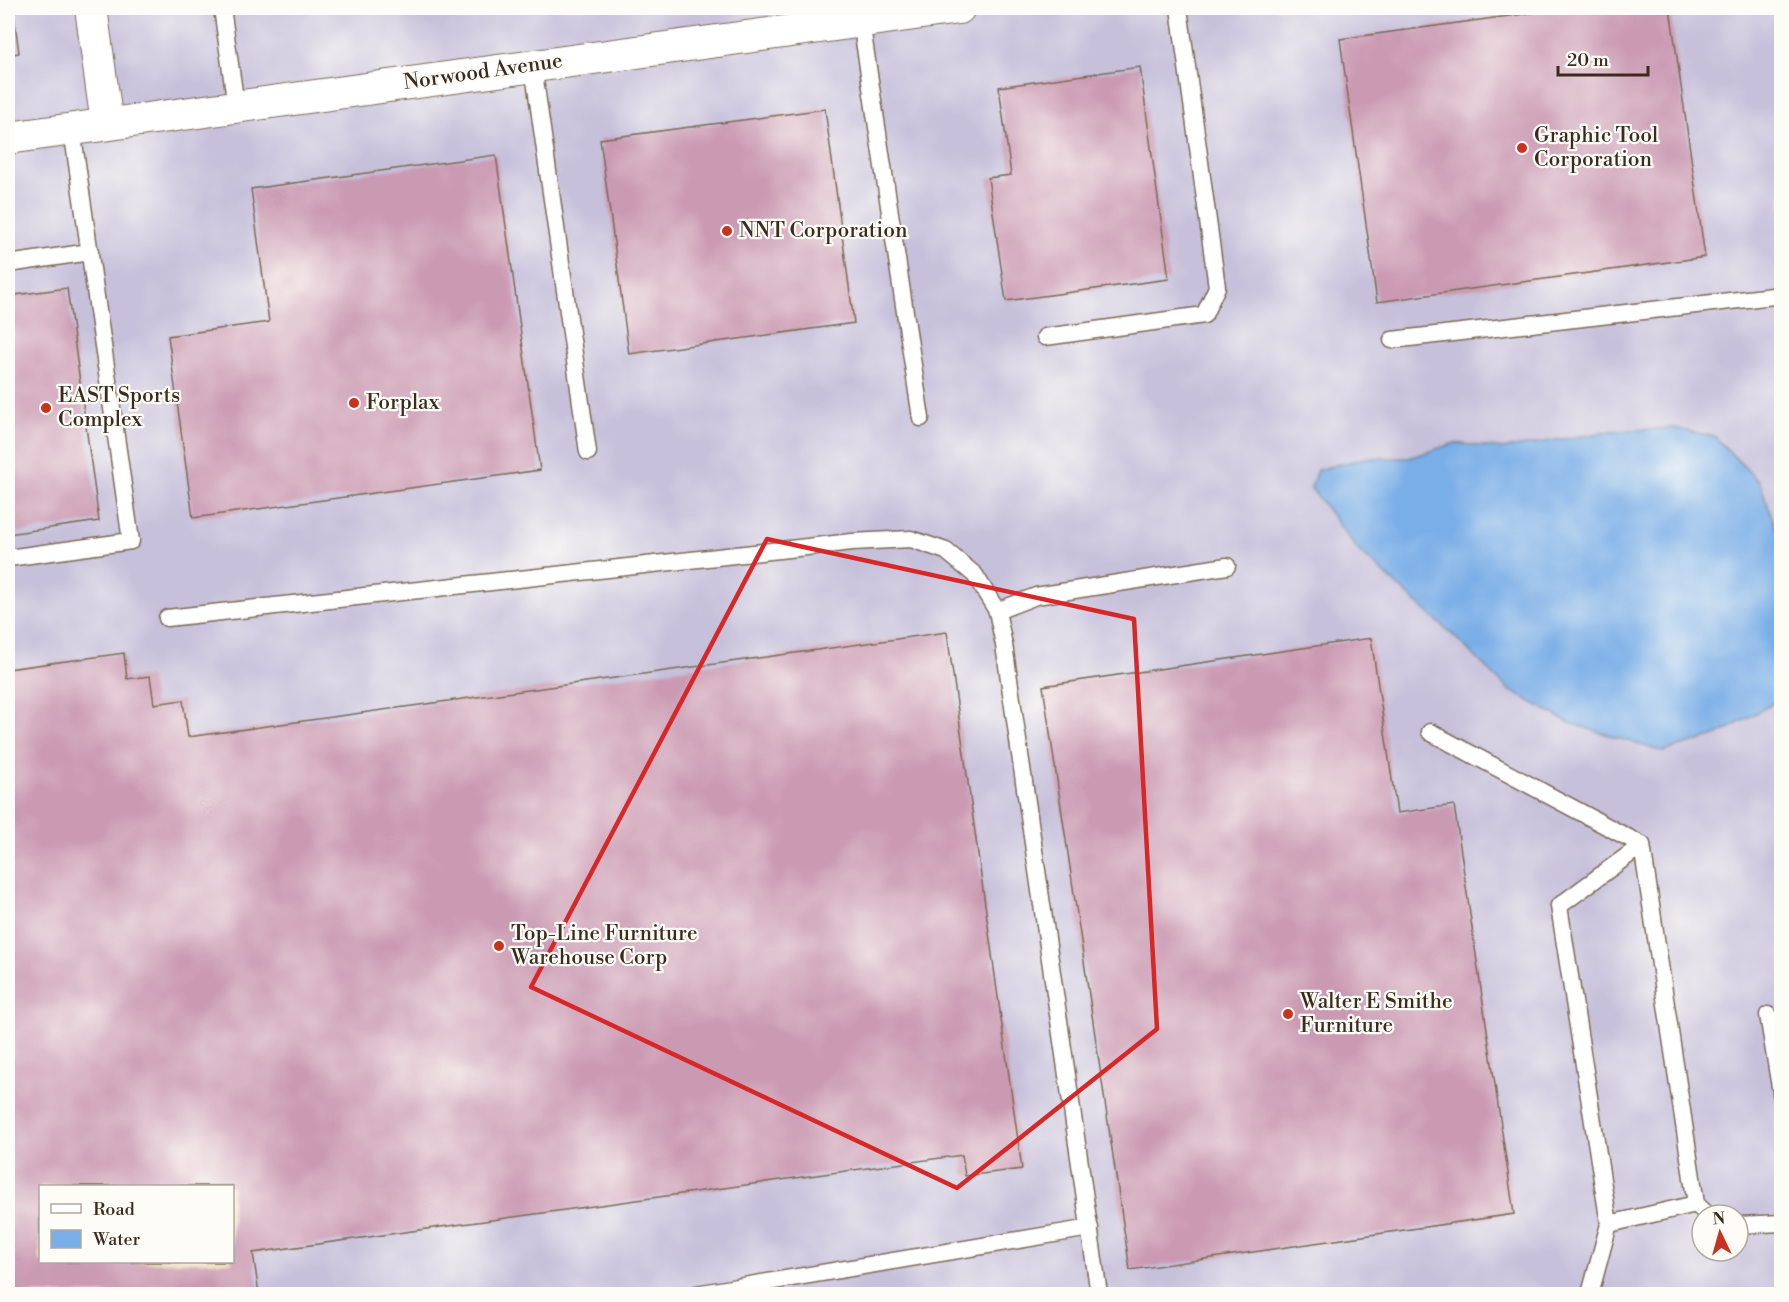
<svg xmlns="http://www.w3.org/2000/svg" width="1789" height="1302" font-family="'Libre Bodoni',serif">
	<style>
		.industrial { fill: #c6c0da; fill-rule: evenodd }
		.water { fill: #7aaee7; stroke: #5a6c82; stroke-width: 1.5 }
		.building { fill: #ca9ab2; fill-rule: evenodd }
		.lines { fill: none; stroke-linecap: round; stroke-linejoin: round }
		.lane-casing { stroke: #7a6956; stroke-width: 19 }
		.street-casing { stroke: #7a6956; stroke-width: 34 }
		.lane { stroke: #fff; stroke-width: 16 }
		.street { stroke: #fff; stroke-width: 32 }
		.marked { fill: none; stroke: #d62828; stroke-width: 4.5; stroke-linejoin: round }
		.poi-dot { fill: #c8321e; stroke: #fdfcf7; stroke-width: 2 }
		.labels { text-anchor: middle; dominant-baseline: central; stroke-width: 4.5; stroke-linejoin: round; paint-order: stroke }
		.street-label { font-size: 21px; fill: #3b2a1e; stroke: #fdfcf7 }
		.poi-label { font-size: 21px; fill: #3b2a1e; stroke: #fdfcf7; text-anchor: start }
	</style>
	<rect width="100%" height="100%" fill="#fdfcf7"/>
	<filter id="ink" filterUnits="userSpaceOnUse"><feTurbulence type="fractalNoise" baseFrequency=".0167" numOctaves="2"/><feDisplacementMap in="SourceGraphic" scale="12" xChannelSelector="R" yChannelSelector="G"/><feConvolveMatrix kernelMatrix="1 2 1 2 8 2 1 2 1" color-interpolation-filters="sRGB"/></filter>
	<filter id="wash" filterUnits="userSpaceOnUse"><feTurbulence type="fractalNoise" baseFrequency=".008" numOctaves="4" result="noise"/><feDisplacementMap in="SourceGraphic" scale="24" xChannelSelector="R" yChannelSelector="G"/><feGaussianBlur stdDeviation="1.35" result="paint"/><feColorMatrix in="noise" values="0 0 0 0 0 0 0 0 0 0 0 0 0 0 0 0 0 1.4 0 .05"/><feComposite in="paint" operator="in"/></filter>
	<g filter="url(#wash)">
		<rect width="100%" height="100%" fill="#f0ddbd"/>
		<!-- industrial -->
		<path class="industrial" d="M 8,8 L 1781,8 L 1781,1294 L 8,1294 ZM 40,1186 L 232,1186 L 232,1262 L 40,1262 ZM 1702,1215 L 1738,1215 L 1738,1251 L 1702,1251 Z"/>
		<!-- water -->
		<path class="water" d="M 1674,428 L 1715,437 L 1760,483 L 1775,526 L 1781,536 L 1782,698 L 1718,735 L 1663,752 L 1570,723 L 1509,690 L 1454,636 L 1359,551 L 1311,488 L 1317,470 L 1366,458 L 1409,458 L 1455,443 L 1503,449 L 1613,431 Z"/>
		<g id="blocks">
			<!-- building -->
			<g class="building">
				<path d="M 8,8 L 13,8 L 19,53 L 8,55 Z"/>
				<path d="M 1567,8 L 1670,8 L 1705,257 L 1377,302 L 1340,39 Z"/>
				<path d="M 1140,67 L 1169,279 L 1006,301 L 988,178 L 1011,175 L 999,87 Z"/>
				<path d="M 825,109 L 854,323 L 629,354 L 600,139 Z"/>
				<path d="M 496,155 L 540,470 L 193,518 L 168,336 L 269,322 L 251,189 Z"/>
				<path d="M 67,288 L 99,521 L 8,534 L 8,296 Z"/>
				<path d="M 947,632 L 1022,1169 L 965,1176 L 962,1155 L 253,1253 L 259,1294 L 8,1294 L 8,669 L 124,653 L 127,679 L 150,676 L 154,704 L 183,700 L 188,737 ZM 40,1186 L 232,1186 L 232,1262 L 40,1262 Z"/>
				<path d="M 1371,638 L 1397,813 L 1454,805 L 1514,1214 L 1130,1270 L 1043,686 Z"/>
			</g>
		</g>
	</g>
	<g filter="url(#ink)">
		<use href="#blocks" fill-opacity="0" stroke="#7a6956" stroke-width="1.5"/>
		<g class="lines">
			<defs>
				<g id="lane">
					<path d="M 222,8 L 236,106"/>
					<path d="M 861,21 L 921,418"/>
					<path d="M 533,66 L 588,452"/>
					<path d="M 8,264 L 90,252"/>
					<path d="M 1045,337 L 1204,315 L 1217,287 L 1179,8"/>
					<path d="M 1392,340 L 1782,295"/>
					<path d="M 8,558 L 131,541 L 72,129"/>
					<path d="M 997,611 L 1036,596 L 1227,566"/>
					<path d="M 167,618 L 852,542 L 911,539 L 946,551 L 975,575 L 997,611 L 1004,645 L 1099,1294"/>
					<path d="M 1430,732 L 1642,845 L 1696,1204 L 1609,1224 L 1590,1294"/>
					<path d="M 1768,1015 L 1782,1099"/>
					<path d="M 1696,1204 L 1708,1215"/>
					<path d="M 1609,1224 L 1559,906 L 1642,845"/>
					<path d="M 1738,1225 L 1782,1223"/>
					<path d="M 696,1294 L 1090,1228"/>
				</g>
				<g id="street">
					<path d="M 91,8 L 107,124"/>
					<path d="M 8,138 L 959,8"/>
				</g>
			</defs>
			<!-- lane casing -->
			<use href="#lane" class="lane-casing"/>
			<!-- street casing -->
			<use href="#street" class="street-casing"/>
			<!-- lane -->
			<use href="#lane" class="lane"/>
			<!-- street -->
			<use href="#street" class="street"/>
		</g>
	</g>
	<!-- marked area -->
	<path class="marked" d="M 767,539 L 1134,619 L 1157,1029 L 957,1188 L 531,987 Z"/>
	<!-- markers -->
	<g class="poi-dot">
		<circle cx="1522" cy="148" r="6"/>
		<circle cx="727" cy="231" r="6"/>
		<circle cx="354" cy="403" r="6"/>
		<circle cx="46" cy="408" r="6"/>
		<circle cx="499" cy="946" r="6"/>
		<circle cx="1288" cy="1014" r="6"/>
	</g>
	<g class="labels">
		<!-- street labels -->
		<g class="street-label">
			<text transform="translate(483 72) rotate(-8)">Norwood Avenue</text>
		</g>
		<!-- poi labels -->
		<g class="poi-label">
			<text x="1534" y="136">Graphic Tool<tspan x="1534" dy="24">Corporation</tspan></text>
			<text x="739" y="231">NNT Corporation</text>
			<text x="58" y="396">EAST Sports<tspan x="58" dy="24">Complex</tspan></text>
			<text x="366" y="403">Forplax</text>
			<text x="511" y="934">Top-Line Furniture<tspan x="511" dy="24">Warehouse Corp</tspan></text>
			<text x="1300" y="1002">Walter E Smithe<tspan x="1300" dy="24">Furniture</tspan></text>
		</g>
	</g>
	<!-- margin -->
	<rect width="1789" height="1302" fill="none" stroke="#fdfcf7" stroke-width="30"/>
	<!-- legend -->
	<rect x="39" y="1185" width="195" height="78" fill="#fdfcf7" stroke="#afa8a0" stroke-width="1.5"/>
	<rect x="51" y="1204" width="30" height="9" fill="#ffffff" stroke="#afa8a0" stroke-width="1.5"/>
	<text x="93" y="1215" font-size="18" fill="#3b2a1e">Road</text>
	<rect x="51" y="1230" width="30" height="18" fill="#7aaee7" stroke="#afa8a0" stroke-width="1.5"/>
	<text x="93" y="1245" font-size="18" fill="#3b2a1e">Water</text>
	<!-- north arrow -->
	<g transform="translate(1720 1233) rotate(355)"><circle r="28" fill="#fdfcf7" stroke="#afa8a0" stroke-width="1.5"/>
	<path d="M0-4.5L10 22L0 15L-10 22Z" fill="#c8321e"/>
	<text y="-9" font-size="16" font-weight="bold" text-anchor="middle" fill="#3b2a1e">N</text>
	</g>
	<!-- scale -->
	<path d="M1558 66v9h90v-9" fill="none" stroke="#3b2a1e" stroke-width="3"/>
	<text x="1567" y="66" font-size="18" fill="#3b2a1e" stroke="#fdfcf7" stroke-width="4.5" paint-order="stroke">20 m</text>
</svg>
